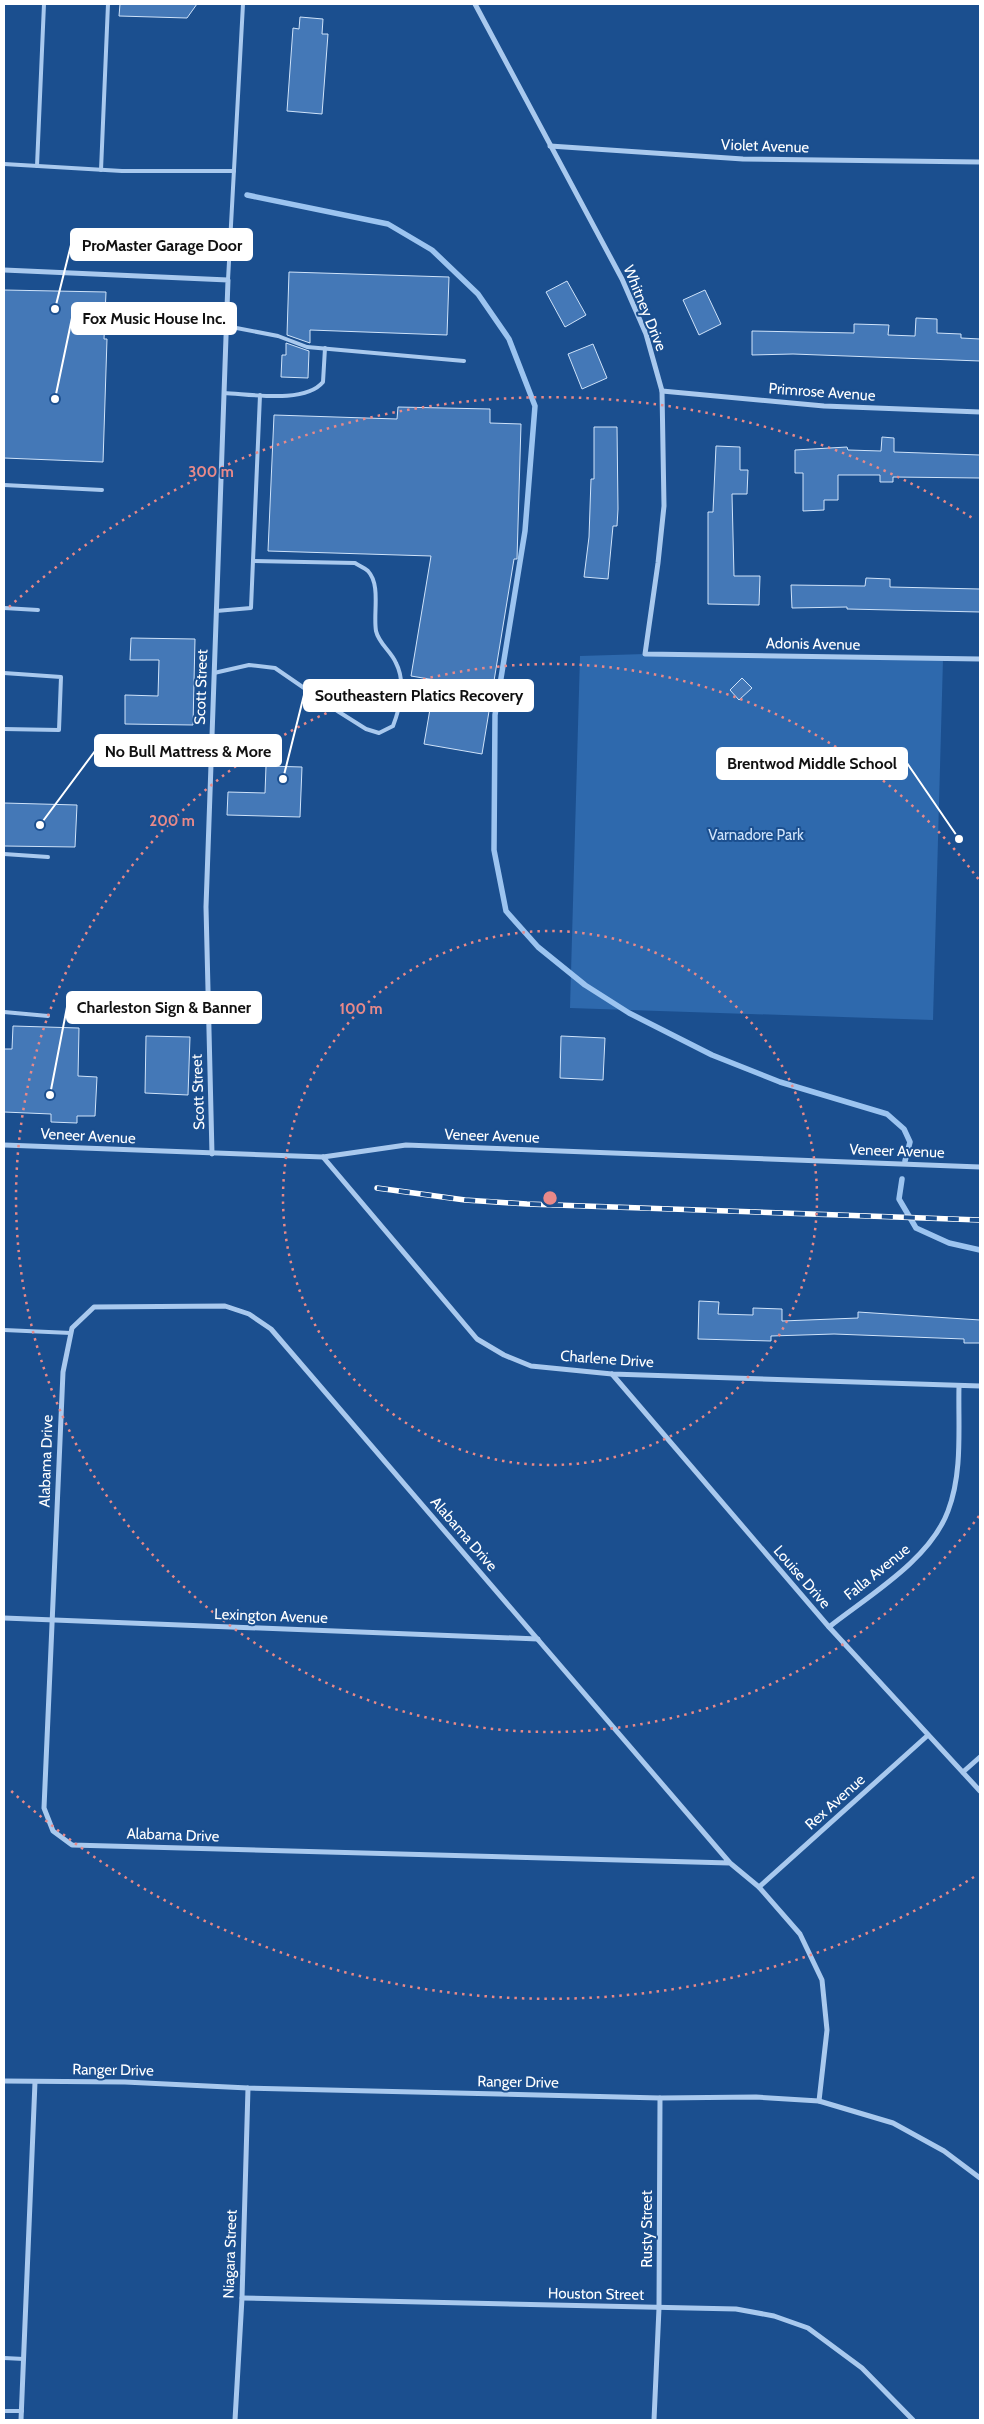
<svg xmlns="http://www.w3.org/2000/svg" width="984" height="2424" font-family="Cabin,sans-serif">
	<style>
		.green { fill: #2e69ad }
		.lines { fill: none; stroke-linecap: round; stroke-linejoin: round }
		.stream { stroke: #9cc4f0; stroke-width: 5.5 }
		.building { fill: #4478b7; stroke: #cfe3fa }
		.lane { stroke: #a9c9ee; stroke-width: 4 }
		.street { stroke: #a9c9ee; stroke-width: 5 }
		.rail-casing { stroke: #fff; stroke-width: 5.5 }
		.rail { stroke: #1b4f8f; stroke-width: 4; stroke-dasharray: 11; stroke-linecap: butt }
		.ring { fill: none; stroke: #e88989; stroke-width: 2.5; stroke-dasharray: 2.5 5 }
		.labels { text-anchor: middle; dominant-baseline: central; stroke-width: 4; stroke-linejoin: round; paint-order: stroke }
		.street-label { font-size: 15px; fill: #fff; stroke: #1b4f8f }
		.park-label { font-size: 15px; fill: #cfe3fa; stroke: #1b4f8f }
		.centre { fill: #e88989; stroke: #1b4f8f; stroke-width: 2.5 }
		.ring-label { font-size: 15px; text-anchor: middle; font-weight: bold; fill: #e88989; stroke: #1b4f8f; stroke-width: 4; stroke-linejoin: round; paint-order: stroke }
		.leader { fill: none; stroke: #fff; stroke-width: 2 }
		.callout-dot { fill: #fff; stroke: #1b4f8f; stroke-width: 2 }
		.callout { fill: #fff; stroke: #fff; stroke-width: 2 }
		.callout-label { font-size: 16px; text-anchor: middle; font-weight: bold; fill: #111 }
	</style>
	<rect width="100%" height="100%" fill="#1b4f8f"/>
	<!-- green -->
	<path class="green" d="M 645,654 L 943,659 L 933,1020 L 570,1008 L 580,656 Z"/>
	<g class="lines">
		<!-- stream -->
		<g class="stream">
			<path d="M 247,195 L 388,224 L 432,250 L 478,294 L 509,339 L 535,406 L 525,531 L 495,715 L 494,850 L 506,911 L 538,947 L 585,985 L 629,1013 L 712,1055 L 780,1082 L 887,1114 L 904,1129 L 910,1142 L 905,1161"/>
			<path d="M 902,1179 L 899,1199 L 916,1228 L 949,1243 L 980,1250"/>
		</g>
	</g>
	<!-- building -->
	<g class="building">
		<path d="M 120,4 L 197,4 L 187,18 L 119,16 Z"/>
		<path d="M 300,17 L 323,19 L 322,34 L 328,34 L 322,114 L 287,111 L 293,28 L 299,29 Z"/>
		<path d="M 289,272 L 449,277 L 447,335 L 310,330 L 310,343 L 287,335 Z"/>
		<path d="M 567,281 L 586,315 L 565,327 L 546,292 Z"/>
		<path d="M 4,290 L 106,292 L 104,339 L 107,339 L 103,462 L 4,458 Z"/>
		<path d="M 705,290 L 721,324 L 699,335 L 683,300 Z"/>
		<path d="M 916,318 L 937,319 L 937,333 L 961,334 L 961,338 L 980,339 L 980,361 L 793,354 L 752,355 L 752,331 L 854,333 L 854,324 L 889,325 L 888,335 L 915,336 Z"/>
		<path d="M 286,343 L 309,351 L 308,378 L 281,377 L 282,355 L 286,355 Z"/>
		<path d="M 593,344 L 607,378 L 582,389 L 568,354 Z"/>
		<path d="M 398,407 L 490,409 L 490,423 L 521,424 L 517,559 L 514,559 L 482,754 L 424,744 L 435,680 L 411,676 L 431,556 L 268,551 L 274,415 L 397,419 Z"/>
		<path d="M 594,427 L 617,427 L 618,509 L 617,526 L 613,526 L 608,579 L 584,577 L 589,537 L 591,479 L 594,479 Z"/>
		<path d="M 882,437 L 894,438 L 894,452 L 980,455 L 980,478 L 893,477 L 893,482 L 880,482 L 880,475 L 838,475 L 838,500 L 824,500 L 824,510 L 803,511 L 803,473 L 795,473 L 795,450 L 847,447 L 848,450 L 881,451 Z"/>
		<path d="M 716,446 L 740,447 L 740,470 L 748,470 L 747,494 L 732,494 L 734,576 L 760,576 L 759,605 L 708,604 L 708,512 L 713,512 Z"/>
		<path d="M 866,578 L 890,579 L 890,587 L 980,589 L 980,612 L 847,609 L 847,607 L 792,608 L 791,585 L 865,586 Z"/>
		<path d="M 131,638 L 195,639 L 193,725 L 125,724 L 125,695 L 158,696 L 159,660 L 130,660 Z"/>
		<path d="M 742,678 L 752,688 L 739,700 L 730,690 Z"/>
		<path d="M 266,766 L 302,767 L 300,817 L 227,815 L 228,792 L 265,793 Z"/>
		<path d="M 4,803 L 77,805 L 75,847 L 4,846 Z"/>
		<path d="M 13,1026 L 79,1028 L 78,1076 L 97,1077 L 95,1116 L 77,1116 L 77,1123 L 51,1122 L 51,1114 L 4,1112 L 4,1049 L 12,1049 Z"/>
		<path d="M 146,1036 L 190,1037 L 188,1095 L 145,1093 Z"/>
		<path d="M 561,1036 L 605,1038 L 603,1080 L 560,1078 Z"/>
		<path d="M 699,1301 L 719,1302 L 718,1314 L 753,1315 L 753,1308 L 782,1309 L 782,1321 L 858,1318 L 858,1312 L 980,1320 L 980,1343 L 964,1343 L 964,1339 L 834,1334 L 771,1336 L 771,1341 L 698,1339 Z"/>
	</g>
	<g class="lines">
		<!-- lane -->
		<g class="lane">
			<path d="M 4,164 L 122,171 L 234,171"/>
			<path d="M 37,166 L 44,4"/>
			<path d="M 101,170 L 108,4"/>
			<path d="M 228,280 L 243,4"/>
			<path d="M 226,326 L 278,336 L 307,347 L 464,361"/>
			<path d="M 224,393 C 250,394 305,404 323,382 L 325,348"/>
			<path d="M 4,485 L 102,490"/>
			<path d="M 4,608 L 38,610"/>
			<path d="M 216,611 L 251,608 L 260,395"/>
			<path d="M 4,673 L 61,677 L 59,730 L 4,729"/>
			<path d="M 214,673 L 249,665 L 275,668 L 339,712 L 366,729 L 379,733 L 393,726 C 400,708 406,682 396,663 C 391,651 379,644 376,631 C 373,613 381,585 368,571 C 365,568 358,565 355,563 L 253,561"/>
			<path d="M 4,854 L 48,857"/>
			<path d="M 4,1012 L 48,1016"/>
			<path d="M 4,1330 L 71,1333"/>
			<path d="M 4,2358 L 24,2359"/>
			<path d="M 4,2411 L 22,2411"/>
		</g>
		<!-- street -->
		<g class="street">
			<path d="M 475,4 L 622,279 L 646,334 L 662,391 L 664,506 L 658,563 L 645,654 L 980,659"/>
			<path d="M 550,146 L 743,159 L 980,162"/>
			<path d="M 4,270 L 228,280 L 206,907 L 212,1154"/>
			<path d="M 662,391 L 824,406 L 980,412"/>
			<path d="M 4,1145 L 323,1157 L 406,1145 L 980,1167"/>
			<path d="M 323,1157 L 477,1339 L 504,1355 L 531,1366 L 612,1374 L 980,1386"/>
			<path d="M 612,1374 L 829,1627 L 980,1791"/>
			<path d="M 4,1618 L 538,1639"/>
			<path d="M 829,1627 C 868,1596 930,1560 948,1511 C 963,1472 958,1426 959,1386"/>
			<path d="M 963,1772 L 980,1757"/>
			<path d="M 730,1863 L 271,1329 L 249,1314 L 225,1306 L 94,1307 L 72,1328 L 63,1372 L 44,1808 L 53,1831 L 72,1845 L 730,1863 L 759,1887 L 800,1934 L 822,1980 L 827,2030 L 819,2101"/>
			<path d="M 759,1887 L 927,1736"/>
			<path d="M 4,2081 L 125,2082 L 248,2088 L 660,2098 L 756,2097 L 819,2101 L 893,2123 L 944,2151 L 980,2178"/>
			<path d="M 242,2298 L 736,2309 L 774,2316 L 808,2328 L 862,2368 L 913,2420"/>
			<path d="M 21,2420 L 35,2082"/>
			<path d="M 235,2420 L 242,2298 L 248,2088"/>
			<path d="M 654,2420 L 659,2308 L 660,2098"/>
		</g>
		<defs>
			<path id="rail" d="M 377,1188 L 465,1200 L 527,1204 L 980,1220"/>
		</defs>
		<!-- rail casing -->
		<use href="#rail" class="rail-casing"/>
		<!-- rail -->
		<use href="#rail" class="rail"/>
	</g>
	<!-- distance rings -->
	<g class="ring">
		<circle cx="550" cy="1198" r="267"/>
		<path d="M979 1516A534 534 0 1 1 979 880"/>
		<path d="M974 1877A801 801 0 0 1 9 1789M9 607A801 801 0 0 1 974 519"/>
	</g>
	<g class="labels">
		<!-- street labels -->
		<g class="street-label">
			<text transform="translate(765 146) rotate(2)">Violet Avenue</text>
			<text transform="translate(645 308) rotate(68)">Whitney Drive</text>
			<text transform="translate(822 392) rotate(4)">Primrose Avenue</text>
			<text transform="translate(813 644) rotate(1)">Adonis Avenue</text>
			<text transform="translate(201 687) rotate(-88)">Scott Street</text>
			<text transform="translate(198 1092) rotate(-92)">Scott Street</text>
			<text transform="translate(88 1136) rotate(3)">Veneer Avenue</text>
			<text transform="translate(492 1136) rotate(2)">Veneer Avenue</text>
			<text transform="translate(897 1151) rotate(2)">Veneer Avenue</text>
			<text transform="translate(607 1359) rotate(4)">Charlene Drive</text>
			<text transform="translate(46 1461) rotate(-88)">Alabama Drive</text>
			<text transform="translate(464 1534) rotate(49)">Alabama Drive</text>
			<text transform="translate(877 1572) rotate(-39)">Falla Avenue</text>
			<text transform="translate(802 1577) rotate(49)">Louise Drive</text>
			<text transform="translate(271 1616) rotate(2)">Lexington Avenue</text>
			<text transform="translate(835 1802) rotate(-42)">Rex Avenue</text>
			<text transform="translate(173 1835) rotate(2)">Alabama Drive</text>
			<text transform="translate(113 2070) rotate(1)">Ranger Drive</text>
			<text transform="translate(518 2082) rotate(1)">Ranger Drive</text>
			<text transform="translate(647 2229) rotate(-90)">Rusty Street</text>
			<text transform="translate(230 2254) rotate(-88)">Niagara Street</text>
			<text transform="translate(596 2294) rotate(1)">Houston Street</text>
		</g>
		<!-- park labels -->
		<g class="park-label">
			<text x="756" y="835">Varnadore Park</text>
		</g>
	</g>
	<circle cx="550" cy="1198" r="8" class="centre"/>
	<g class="ring-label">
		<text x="211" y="477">300 m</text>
		<text x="172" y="826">200 m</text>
		<text x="361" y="1014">100 m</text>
	</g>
	<!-- callouts -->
	<path class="leader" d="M55 309L71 245M55 399L72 318M283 779L304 695M40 825L95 751M959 839L907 763M50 1095L67 1007"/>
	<g class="callout-dot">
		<circle cx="55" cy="309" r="5"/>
		<circle cx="55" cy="399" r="5"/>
		<circle cx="283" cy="779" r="5"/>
		<circle cx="40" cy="825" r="5"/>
		<circle cx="959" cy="839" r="5"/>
		<circle cx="50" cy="1095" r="5"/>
	</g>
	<g class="callout">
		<rect x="71" y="229" width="181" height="31" rx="5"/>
		<rect x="72" y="303" width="164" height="31" rx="5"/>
		<rect x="304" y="680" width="229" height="31" rx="5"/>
		<rect x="95" y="735" width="186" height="31" rx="5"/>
		<rect x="717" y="748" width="190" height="31" rx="5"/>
		<rect x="67" y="992" width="194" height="31" rx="5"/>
	</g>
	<g class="callout-label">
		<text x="162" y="251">ProMaster Garage Door</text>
		<text x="154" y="324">Fox Music House Inc.</text>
		<text x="419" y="701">Southeastern Platics Recovery</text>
		<text x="188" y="757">No Bull Mattress &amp; More</text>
		<text x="812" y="769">Brentwod Middle School</text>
		<text x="164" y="1013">Charleston Sign &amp; Banner</text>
	</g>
	<!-- border -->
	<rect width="984" height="2424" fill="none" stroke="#ffffff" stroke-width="10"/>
</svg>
